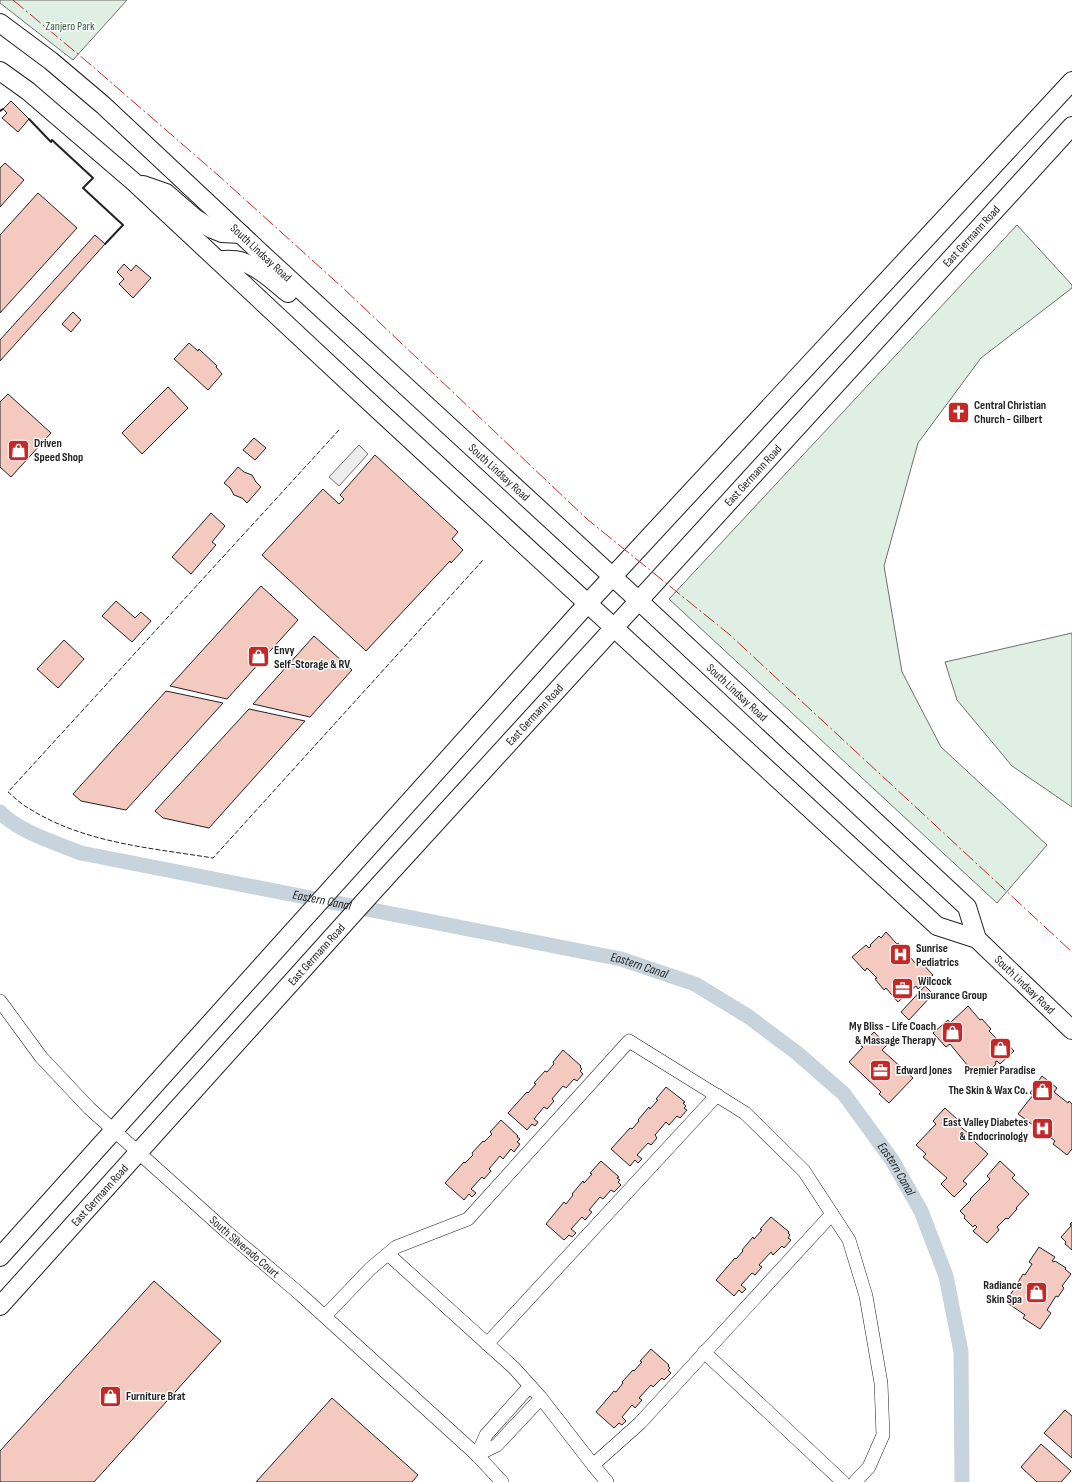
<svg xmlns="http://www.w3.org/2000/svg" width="1072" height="1482" font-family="'Sofia Sans Condensed',sans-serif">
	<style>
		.green { fill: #e0efe3; stroke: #6f6f6f }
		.parking { fill: #ededed; stroke: #6f6f6f }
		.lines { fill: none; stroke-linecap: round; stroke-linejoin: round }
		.canal { stroke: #c7d3dd; stroke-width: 15 }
		.building { fill: #f3c9c0; stroke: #222 }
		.street-casing { stroke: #222; stroke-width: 14 }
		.secondary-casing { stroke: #222; stroke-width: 20 }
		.street { stroke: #fff; stroke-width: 13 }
		.secondary { stroke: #fff; stroke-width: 18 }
		.fence { stroke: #222; stroke-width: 1; stroke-dasharray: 5 2; stroke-linecap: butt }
		.wall { stroke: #222; stroke-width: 2 }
		.power { stroke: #c62828; stroke-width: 1; stroke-dasharray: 14 3 2 3; stroke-linecap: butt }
		.labels { text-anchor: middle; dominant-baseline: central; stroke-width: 3; stroke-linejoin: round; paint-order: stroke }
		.park-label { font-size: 12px; fill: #2f5e38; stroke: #fff }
		.street-label { font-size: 12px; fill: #222; stroke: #fff }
		.poi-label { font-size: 12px; font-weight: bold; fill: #222; stroke: #fff; text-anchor: start }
		.water-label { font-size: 13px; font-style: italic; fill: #222; stroke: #fff }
	</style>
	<rect width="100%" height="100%" fill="#fff"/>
	<!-- green -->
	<g class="green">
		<path d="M 0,0 L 127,0 L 73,60 L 0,3 Z"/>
		<path d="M 1017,225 L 1072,285 L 1072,288 L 981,358 L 918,443 L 884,566 L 902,672 L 941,747 L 1047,845 L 997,903 L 669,599 Z"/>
		<path d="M 1072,633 L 1072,807 L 1012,766 L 957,700 L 945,662 Z"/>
	</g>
	<!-- parking -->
	<path class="parking" d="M 359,445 L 368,454 L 339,486 L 329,477 Z"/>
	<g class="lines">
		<!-- canal -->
		<path class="canal" id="s1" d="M 0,812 C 19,832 56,843 81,853 L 621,959 L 695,984 L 749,1017 L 797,1053 L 844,1094 L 892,1160 L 921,1211 L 946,1276 L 961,1352 L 962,1482"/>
	</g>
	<!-- building -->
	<g class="building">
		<path d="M 11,101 L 29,119 L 18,132 L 2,118 L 7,113 L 3,109 Z"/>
		<path d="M 5,163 L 24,180 L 0,207 L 0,168 Z"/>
		<path d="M 38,193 L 77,228 L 0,313 L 0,235 Z"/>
		<path d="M 95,235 L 105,244 L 0,361 L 0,340 Z"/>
		<path d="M 124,264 L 131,271 L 136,265 L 151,278 L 133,298 L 119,284 L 124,279 L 117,272 Z"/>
		<path d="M 73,312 L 81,320 L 71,332 L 62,324 Z"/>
		<path d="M 189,343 L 198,351 L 199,349 L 217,366 L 216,367 L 222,374 L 208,390 L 174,359 Z"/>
		<path d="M 168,387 L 188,408 L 142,454 L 122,433 Z"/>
		<path d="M 8,394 L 51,433 L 11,477 L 0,467 L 0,402 Z"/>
		<path d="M 254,438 L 266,448 L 255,460 L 243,450 Z"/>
		<path d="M 375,455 L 458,532 L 452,539 L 463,550 L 451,563 L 450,561 L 366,651 L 262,555 L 323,489 L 339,504 L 344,499 L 340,495 Z"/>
		<path d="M 238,467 L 244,472 L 252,475 L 256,482 L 261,487 L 247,503 L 242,498 L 234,495 L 230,488 L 224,483 Z"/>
		<path d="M 211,513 L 225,526 L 212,542 L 216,545 L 191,574 L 172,557 Z"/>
		<path d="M 261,586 L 298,620 L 227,699 L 170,686 Z"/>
		<path d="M 116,601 L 135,618 L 141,612 L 151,621 L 132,642 L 102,616 Z"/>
		<path d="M 314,636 L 352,670 L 310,717 L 253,704 Z"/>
		<path d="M 64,640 L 84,659 L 58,688 L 37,669 Z"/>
		<path d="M 166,691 L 223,703 L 126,810 L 81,801 L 73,794 Z"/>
		<path d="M 249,709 L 305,721 L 209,828 L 163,818 L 155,811 Z"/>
		<path d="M 886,932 L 897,944 L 898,943 L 916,964 L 920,961 L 933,975 L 918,989 L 916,986 L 898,1002 L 886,988 L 884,990 L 875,979 L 877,978 L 867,968 L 865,971 L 852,957 L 866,945 L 869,948 L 871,946 L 870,945 L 879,936 L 881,938 Z"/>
		<path d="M 925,986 L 933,994 L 909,1020 L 901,1012 Z"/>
		<path d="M 968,1006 L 980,1020 L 982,1019 L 991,1029 L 989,1031 L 999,1041 L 1002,1038 L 1014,1051 L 1000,1064 L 997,1061 L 995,1062 L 996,1064 L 987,1073 L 985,1071 L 980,1076 L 969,1065 L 968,1066 L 950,1044 L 946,1047 L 933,1033 L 948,1020 L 950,1023 Z"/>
		<path d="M 874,1032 L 887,1045 L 882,1050 L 913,1078 L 889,1103 L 879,1094 L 881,1092 L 849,1062 L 863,1047 L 861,1046 Z"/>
		<path d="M 563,1050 L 581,1066 L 580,1067 L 582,1069 L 580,1071 L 583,1074 L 577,1081 L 574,1079 L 566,1088 L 563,1086 L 552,1099 L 554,1101 L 547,1109 L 544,1107 L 534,1119 L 538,1122 L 535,1126 L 532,1124 L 527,1130 L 508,1113 L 527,1092 L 528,1093 L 536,1084 L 534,1083 L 545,1071 L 547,1072 L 554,1064 L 553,1062 Z"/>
		<path d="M 1042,1076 L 1057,1088 L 1054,1092 L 1068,1103 L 1069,1101 L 1072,1104 L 1072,1149 L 1067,1155 L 1053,1144 L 1055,1141 L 1045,1133 L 1043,1135 L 1032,1127 L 1033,1125 L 1018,1114 L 1033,1095 L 1030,1093 Z"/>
		<path d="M 666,1087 L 685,1102 L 683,1103 L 686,1106 L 684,1108 L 687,1110 L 680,1118 L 677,1116 L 669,1125 L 666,1122 L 655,1135 L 657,1138 L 651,1145 L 648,1143 L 637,1155 L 642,1159 L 638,1163 L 635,1160 L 630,1166 L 611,1149 L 630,1128 L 632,1129 L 639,1121 L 638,1120 L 649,1107 L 650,1109 L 658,1100 L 656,1099 Z"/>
		<path d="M 945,1108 L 959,1121 L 956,1123 L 975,1139 L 974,1141 L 988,1154 L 963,1181 L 967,1184 L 954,1197 L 941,1184 L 947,1178 L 923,1157 L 926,1154 L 916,1145 L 936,1124 L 933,1121 Z"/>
		<path d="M 501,1120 L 518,1136 L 517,1137 L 520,1139 L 517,1142 L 520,1144 L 514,1152 L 511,1149 L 503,1159 L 500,1156 L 489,1169 L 491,1171 L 484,1179 L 482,1177 L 471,1189 L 476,1193 L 472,1197 L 469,1194 L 464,1200 L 445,1183 L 464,1162 L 465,1163 L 473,1155 L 472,1153 L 483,1141 L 484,1142 L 492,1134 L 490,1132 Z"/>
		<path d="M 601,1161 L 619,1177 L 617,1178 L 620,1180 L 618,1182 L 621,1185 L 614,1192 L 611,1190 L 603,1199 L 600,1197 L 589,1210 L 592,1212 L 585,1220 L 582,1217 L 571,1229 L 576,1233 L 572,1237 L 569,1235 L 564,1240 L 546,1224 L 564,1202 L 566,1204 L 573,1195 L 572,1194 L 583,1181 L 584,1183 L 592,1174 L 590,1173 Z"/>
		<path d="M 1000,1161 L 1015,1175 L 1012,1178 L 1029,1194 L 1016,1208 L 1017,1209 L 1008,1219 L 1006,1218 L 997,1227 L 999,1230 L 987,1243 L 973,1231 L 977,1227 L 975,1225 L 973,1227 L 964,1218 L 965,1216 L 960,1211 L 971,1200 L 970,1199 L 990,1179 L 987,1176 Z"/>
		<path d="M 771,1217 L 789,1232 L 788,1233 L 790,1235 L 788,1238 L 791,1240 L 784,1248 L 782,1246 L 773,1255 L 771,1252 L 759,1265 L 762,1267 L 755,1275 L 752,1273 L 741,1285 L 746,1289 L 742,1293 L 739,1290 L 734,1296 L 716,1280 L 735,1258 L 736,1259 L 743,1251 L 742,1250 L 753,1237 L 754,1239 L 762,1230 L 760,1229 Z"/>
		<path d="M 1072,1222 L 1072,1250 L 1065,1244 L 1066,1242 L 1061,1237 L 1071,1226 L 1070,1224 Z"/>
		<path d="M 1039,1247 L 1055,1257 L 1052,1261 L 1054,1262 L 1055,1261 L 1066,1268 L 1065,1269 L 1071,1274 L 1062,1286 L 1064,1288 L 1058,1297 L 1056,1296 L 1047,1310 L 1051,1313 L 1040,1329 L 1023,1318 L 1025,1315 L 1006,1302 L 1023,1274 L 1025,1275 L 1032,1264 L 1029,1262 Z"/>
		<path d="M 154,1281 L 221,1341 L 94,1482 L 0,1482 L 0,1451 Z"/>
		<path d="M 651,1349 L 669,1365 L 668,1366 L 670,1368 L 668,1370 L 671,1373 L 664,1380 L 662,1378 L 653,1387 L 651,1385 L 639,1398 L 642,1400 L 635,1408 L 632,1405 L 622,1417 L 626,1421 L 622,1425 L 619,1423 L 614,1428 L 596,1412 L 614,1391 L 616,1392 L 623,1383 L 622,1382 L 633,1370 L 634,1371 L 642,1362 L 640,1361 Z"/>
		<path d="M 332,1398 L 418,1475 L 412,1482 L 256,1482 Z"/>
		<path d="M 1065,1410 L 1072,1416 L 1072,1458 L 1044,1433 Z"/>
		<path d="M 1041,1444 L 1071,1471 L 1061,1482 L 1037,1482 L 1021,1467 Z"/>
	</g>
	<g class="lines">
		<defs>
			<g id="street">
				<path id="s2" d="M 0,1001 L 41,1057 L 89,1108 L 228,1233 L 300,1294 L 477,1455 L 502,1482"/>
				<path d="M 389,1255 L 514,1368 L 541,1398 L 593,1465 L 607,1482"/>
				<path d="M 325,1316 L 370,1269 L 396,1247 L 468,1219 L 629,1041 L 745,1113 L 804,1171 L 849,1240 L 866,1296 L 881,1383 L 883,1435 L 869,1467 L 855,1482"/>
				<path d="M 487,1344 L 717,1095"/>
				<path d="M 704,1352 L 843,1482"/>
				<path d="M 477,1455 L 486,1435 L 530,1386"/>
				<path d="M 477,1455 L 497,1445 L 541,1398"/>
				<path d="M 593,1465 L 640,1423 L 832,1214"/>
			</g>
			<g id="secondary">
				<path id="s3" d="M 0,23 L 51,61 L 103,105 L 261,253 L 639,601 L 967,907 L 977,939"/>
				<path id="s4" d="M 0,71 L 28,91 L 134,182 L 376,408 L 937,926 L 977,939 L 1072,1030"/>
				<path d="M 143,185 L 166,193 L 196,219 L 212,229 L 222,233 L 241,234"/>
				<path d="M 218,260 C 225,260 234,259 240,261 C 259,267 273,281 288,293"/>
				<path d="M 0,1257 L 588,603 L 1072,81"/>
				<path id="s5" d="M 0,1306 L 370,895 L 1072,126"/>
			</g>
		</defs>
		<!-- street casing -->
		<use href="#street" class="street-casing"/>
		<!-- secondary casing -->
		<use href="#secondary" class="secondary-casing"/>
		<!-- street -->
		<use href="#street" class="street"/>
		<!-- secondary -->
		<use href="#secondary" class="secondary"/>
		<!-- fence -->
		<path class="fence" d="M 339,430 L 8,792 C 15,798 22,805 30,809 C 84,843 151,848 213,858 L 484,559"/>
		<!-- wall -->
		<g class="wall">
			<path d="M 0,111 L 3,109"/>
			<path d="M 29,119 L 51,142 L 52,140 L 93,178 L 83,188 L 123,225 L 105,244"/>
		</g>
		<!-- power -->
		<path class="power" d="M 13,0 L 91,65 L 219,176 L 343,288 L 587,519 L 730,635 L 1072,952"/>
	</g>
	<!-- icons -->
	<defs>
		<symbol id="church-square" viewBox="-11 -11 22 22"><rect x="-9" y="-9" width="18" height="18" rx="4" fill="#c62828" stroke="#fff"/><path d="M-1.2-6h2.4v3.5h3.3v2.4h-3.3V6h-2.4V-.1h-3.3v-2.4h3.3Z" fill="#fff"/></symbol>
		<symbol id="shop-square" viewBox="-11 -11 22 22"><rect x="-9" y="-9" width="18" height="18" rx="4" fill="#c62828" stroke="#fff"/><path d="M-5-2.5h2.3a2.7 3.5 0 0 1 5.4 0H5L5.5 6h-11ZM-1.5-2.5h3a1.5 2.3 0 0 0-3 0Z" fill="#fff"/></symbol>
		<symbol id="hospital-square" viewBox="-11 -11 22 22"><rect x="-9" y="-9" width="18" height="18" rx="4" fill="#c62828" stroke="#fff"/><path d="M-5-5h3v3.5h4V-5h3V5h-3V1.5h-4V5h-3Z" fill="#fff"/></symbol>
		<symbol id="office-square" viewBox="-11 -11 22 22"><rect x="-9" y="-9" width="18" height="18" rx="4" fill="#c62828" stroke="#fff"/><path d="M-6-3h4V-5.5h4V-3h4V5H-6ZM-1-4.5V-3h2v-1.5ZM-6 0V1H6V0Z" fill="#fff"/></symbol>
	</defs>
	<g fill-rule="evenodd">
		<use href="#church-square" x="946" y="400" width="25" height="25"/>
		<use href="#shop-square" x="6" y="438" width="25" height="25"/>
		<use href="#shop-square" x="246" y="644" width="25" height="25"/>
		<use href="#hospital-square" x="888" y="942" width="25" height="25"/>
		<use href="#office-square" x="890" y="976" width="25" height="25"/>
		<use href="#shop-square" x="940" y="1020" width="25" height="25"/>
		<use href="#shop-square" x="988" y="1036" width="25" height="25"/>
		<use href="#office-square" x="868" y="1058" width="25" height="25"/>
		<use href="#shop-square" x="1030" y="1078" width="25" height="25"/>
		<use href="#hospital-square" x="1030" y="1116" width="25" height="25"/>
		<use href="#shop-square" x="1024" y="1280" width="25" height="25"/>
		<use href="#shop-square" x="98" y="1384" width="25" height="25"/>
	</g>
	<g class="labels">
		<!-- park labels -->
		<g class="park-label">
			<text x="70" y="26">Zanjero Park</text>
		</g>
		<!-- street labels -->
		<g class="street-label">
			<text stroke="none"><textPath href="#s5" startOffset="1445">East Germann Road</textPath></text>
			<text stroke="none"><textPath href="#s3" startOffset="348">South Lindsay Road</textPath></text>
			<text stroke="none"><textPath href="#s3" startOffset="672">South Lindsay Road</textPath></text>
			<text stroke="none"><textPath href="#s5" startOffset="1121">East Germann Road</textPath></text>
			<text stroke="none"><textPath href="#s3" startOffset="996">South Lindsay Road</textPath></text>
			<text stroke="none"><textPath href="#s5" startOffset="797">East Germann Road</textPath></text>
			<text stroke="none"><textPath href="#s5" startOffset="473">East Germann Road</textPath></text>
			<text stroke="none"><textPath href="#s4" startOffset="1377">South Lindsay Road</textPath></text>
			<text stroke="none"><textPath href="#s5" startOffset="149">East Germann Road</textPath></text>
			<text stroke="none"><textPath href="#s2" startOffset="348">South Silverado Court</textPath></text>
		</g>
		<!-- poi labels -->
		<g class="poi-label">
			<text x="974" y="405">Central Christian<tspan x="974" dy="14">Church - Gilbert</tspan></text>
			<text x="34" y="443">Driven<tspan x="34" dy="14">Speed Shop</tspan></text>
			<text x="274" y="650">Envy<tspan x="274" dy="14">Self-Storage &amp; RV</tspan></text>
			<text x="916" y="948">Sunrise<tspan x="916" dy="14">Pediatrics</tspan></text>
			<text x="918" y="981">Wilcock<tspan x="918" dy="14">Insurance Group</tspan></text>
			<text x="936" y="1026" text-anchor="end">My Bliss - Life Coach<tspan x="936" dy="14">&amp; Massage Therapy</tspan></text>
			<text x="896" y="1070">Edward Jones</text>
			<text x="1000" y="1070" text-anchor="middle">Premier Paradise</text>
			<text x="1028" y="1090" text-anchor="end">The Skin &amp; Wax Co.</text>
			<text x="1028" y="1122" text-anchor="end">East Valley Diabetes<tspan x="1028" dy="14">&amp; Endocrinology</tspan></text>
			<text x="1022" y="1285" text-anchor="end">Radiance<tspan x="1022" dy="14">Skin Spa</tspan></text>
			<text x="126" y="1396">Furniture Brat</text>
		</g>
		<!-- water labels -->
		<g class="water-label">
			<text stroke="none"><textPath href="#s1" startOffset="337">Eastern Canal</textPath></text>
			<text stroke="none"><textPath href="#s1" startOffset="661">Eastern Canal</textPath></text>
			<text stroke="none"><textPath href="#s1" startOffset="997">Eastern Canal</textPath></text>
		</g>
	</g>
</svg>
